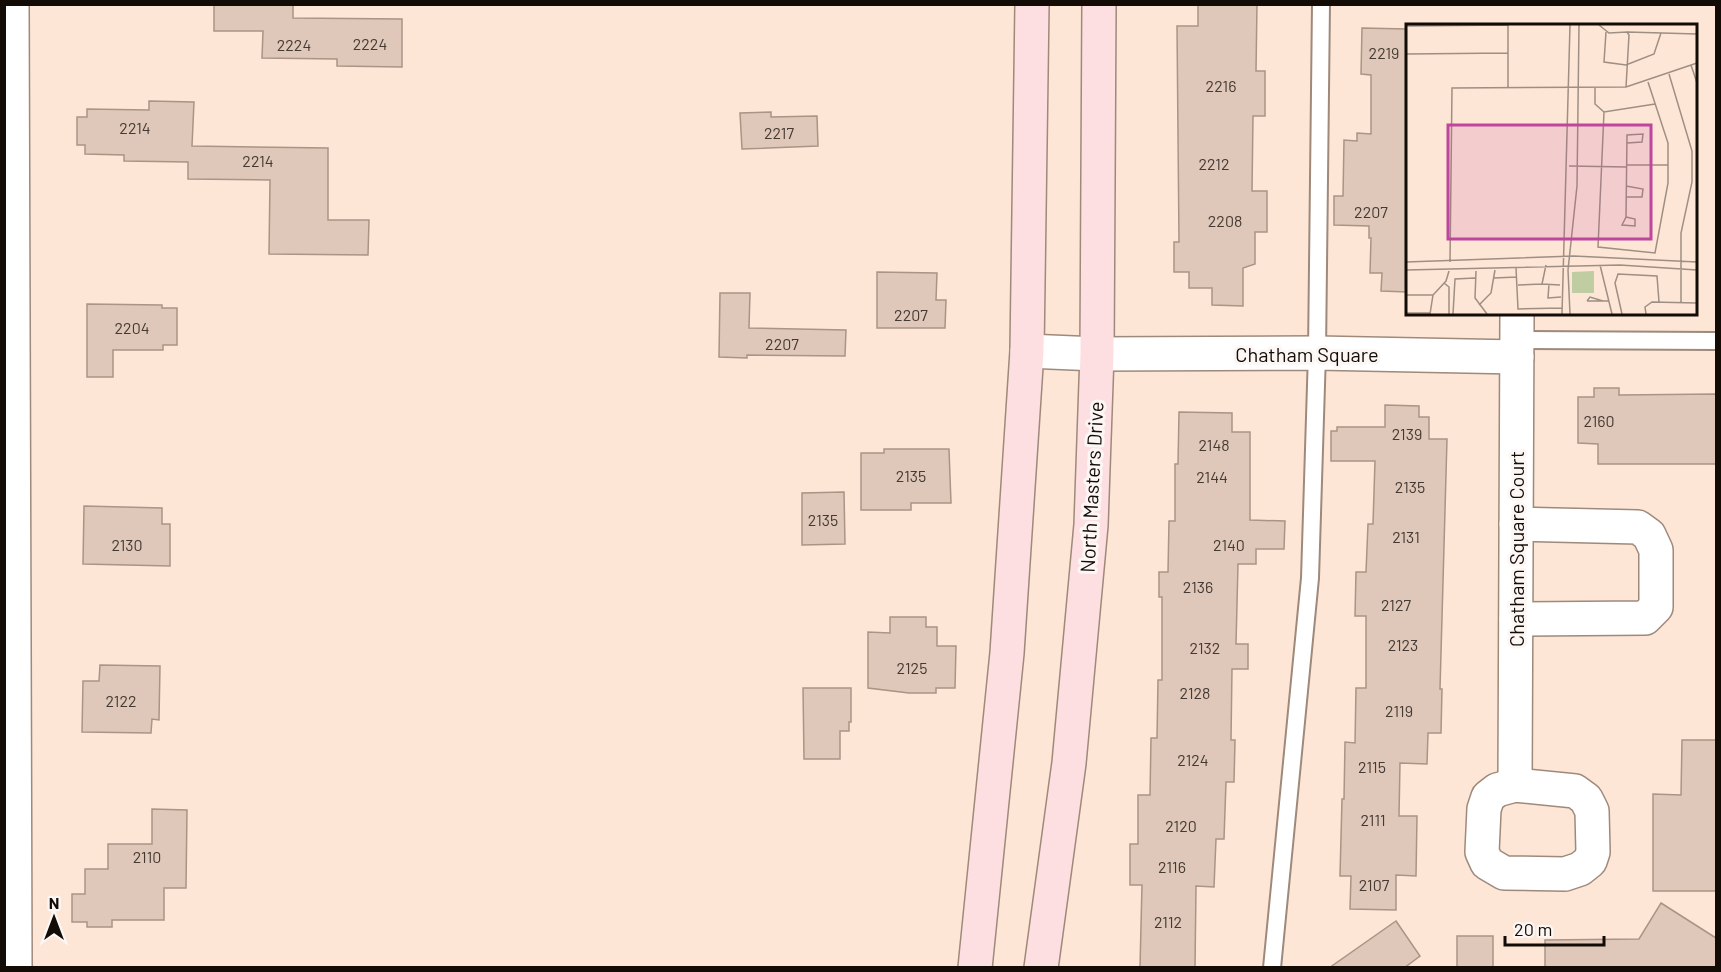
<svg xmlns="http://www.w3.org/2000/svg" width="1721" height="972" font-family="Barlow,sans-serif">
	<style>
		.building { fill: #dfc8b9; stroke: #a99485; stroke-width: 1.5 }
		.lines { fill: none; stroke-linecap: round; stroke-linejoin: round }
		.lane-casing { stroke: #9e897b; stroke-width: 20 }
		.street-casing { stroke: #9e897b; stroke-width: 36 }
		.secondary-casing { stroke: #9e897b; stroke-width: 36 }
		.lane { stroke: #fff; stroke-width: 16 }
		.street { stroke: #fff; stroke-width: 33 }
		.secondary { stroke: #fedfe1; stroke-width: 33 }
		.labels { text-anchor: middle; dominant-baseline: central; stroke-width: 6; stroke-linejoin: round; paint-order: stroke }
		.number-label { font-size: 16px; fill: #453a33 }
		.street-label { font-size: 20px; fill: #120b06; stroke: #fcf7f4 }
		.inset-road { fill: none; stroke: #9f8e83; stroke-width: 1.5 }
		.view { fill: #be469c; fill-opacity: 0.15; stroke: #be469c; stroke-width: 3 }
		.inset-edge { fill: none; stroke: #120b06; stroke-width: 3 }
	</style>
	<rect width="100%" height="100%" fill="#fde6d6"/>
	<!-- building -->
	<g class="building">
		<path d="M 214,4 L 293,4 L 293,18 L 402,19 L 402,67 L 337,66 L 337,59 L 262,58 L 263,31 L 214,31 Z"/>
		<path d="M 1198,4 L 1257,4 L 1256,71 L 1265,71 L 1265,116 L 1253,116 L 1252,191 L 1267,191 L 1267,232 L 1255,232 L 1255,264 L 1243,268 L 1243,306 L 1212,305 L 1212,288 L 1189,288 L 1189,272 L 1174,272 L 1174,242 L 1179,242 L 1177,26 L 1198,26 Z"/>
		<path d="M 1362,28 L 1407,29 L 1407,292 L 1381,291 L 1382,273 L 1370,273 L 1371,238 L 1369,238 L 1369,226 L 1334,225 L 1334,196 L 1343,196 L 1344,140 L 1357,141 L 1357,133 L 1371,134 L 1371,75 L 1361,74 Z"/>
		<path d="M 149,101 L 194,102 L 192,146 L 328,148 L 328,220 L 369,220 L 368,255 L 269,254 L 270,180 L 188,179 L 188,162 L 124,161 L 124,155 L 85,154 L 85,145 L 77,145 L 77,117 L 87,117 L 87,109 L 149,110 Z"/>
		<path d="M 771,112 L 771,117 L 817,116 L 818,146 L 742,149 L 740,113 Z"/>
		<path d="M 877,272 L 937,273 L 936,300 L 946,300 L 945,328 L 877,328 Z"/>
		<path d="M 720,293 L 750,293 L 749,328 L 846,330 L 845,356 L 747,355 L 747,358 L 719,357 Z"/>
		<path d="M 87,304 L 162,305 L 162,308 L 177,308 L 177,345 L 163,345 L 163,350 L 113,350 L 113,377 L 87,377 Z"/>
		<path d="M 1594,388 L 1619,388 L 1619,395 L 1716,394 L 1716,464 L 1598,464 L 1598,444 L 1578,443 L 1578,397 L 1594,397 Z"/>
		<path d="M 1385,405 L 1419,406 L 1419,417 L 1429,417 L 1429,439 L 1447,439 L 1440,689 L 1442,689 L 1441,733 L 1428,733 L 1427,764 L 1400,763 L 1399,816 L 1417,816 L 1416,876 L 1396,875 L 1396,910 L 1350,909 L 1351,876 L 1340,876 L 1342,799 L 1344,799 L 1345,742 L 1355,743 L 1356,688 L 1366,688 L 1366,616 L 1355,616 L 1356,572 L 1366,572 L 1368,524 L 1373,524 L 1375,461 L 1331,461 L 1331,431 L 1337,431 L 1337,427 L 1385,427 Z"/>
		<path d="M 1179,412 L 1232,413 L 1232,432 L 1250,432 L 1250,520 L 1285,521 L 1284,549 L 1256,549 L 1256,564 L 1238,564 L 1236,644 L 1248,644 L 1248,669 L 1232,669 L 1231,740 L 1235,740 L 1234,782 L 1226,782 L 1224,839 L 1216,839 L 1214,887 L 1196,886 L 1195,968 L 1140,968 L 1142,885 L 1130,885 L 1130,844 L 1138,844 L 1138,795 L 1150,795 L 1151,738 L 1157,738 L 1158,680 L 1162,680 L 1162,597 L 1159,597 L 1159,572 L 1168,572 L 1169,521 L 1175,521 L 1175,464 L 1178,464 Z"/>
		<path d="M 884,449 L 949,449 L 951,503 L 911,503 L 911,510 L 861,510 L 861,453 L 884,453 Z"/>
		<path d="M 844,492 L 845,544 L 802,545 L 802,493 Z"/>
		<path d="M 84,506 L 162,508 L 162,524 L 170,524 L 170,566 L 83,564 Z"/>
		<path d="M 890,617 L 926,617 L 926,627 L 937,627 L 937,646 L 956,646 L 955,688 L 936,688 L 936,693 L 909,693 L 868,688 L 868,632 L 890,633 Z"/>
		<path d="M 100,665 L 160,666 L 159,720 L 152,719 L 151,733 L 82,732 L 83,681 L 99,681 Z"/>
		<path d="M 803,688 L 851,688 L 851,722 L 849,722 L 849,731 L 840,731 L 840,759 L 804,759 Z"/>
		<path d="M 1682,740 L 1716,740 L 1716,891 L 1653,891 L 1653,794 L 1681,795 Z"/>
		<path d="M 152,809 L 187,810 L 186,888 L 164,888 L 164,920 L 112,920 L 112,927 L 87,927 L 87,922 L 72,922 L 72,894 L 85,894 L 85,869 L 108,869 L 108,844 L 152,844 Z"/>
		<path d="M 1661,903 L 1716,938 L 1716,968 L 1545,968 L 1545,940 L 1639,939 Z"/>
		<path d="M 1396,921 L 1420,956 L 1404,968 L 1329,968 Z"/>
		<rect x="1457" y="936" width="36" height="32"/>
	</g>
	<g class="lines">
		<defs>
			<g id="lane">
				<path d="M 1517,340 L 1716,341"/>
				<path d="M 1272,968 L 1310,578 L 1317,353 L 1321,4"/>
			</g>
			<g id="street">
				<path d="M 12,4 L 15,968"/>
				<path d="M 1027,351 L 1097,354 L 1317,353 L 1517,357"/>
				<path d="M 1516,524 L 1638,527 L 1649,535 L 1656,550 L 1656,607 L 1645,618 L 1516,619"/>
				<path d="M 1515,785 L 1517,314"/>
				<path d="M 1515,785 L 1575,791 L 1586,799 L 1592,811 L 1593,852 L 1590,861 L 1580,869 L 1565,874 L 1504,873 L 1487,863 L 1482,852 L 1484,809 L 1488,797 L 1497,790 Z"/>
			</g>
			<g id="secondary">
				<path d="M 975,968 L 1007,653 L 1027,351 L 1032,4"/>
				<path d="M 1041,968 L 1069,763 L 1091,525 L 1097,354 L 1099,4"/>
			</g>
		</defs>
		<!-- lane casing -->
		<use href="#lane" class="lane-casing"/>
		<!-- street casing -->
		<use href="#street" class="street-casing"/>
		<!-- secondary casing -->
		<use href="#secondary" class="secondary-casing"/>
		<!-- lane -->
		<use href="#lane" class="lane"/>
		<!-- street -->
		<use href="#street" class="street"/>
		<!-- secondary -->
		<use href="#secondary" class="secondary"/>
	</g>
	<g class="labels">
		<!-- number labels -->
		<g class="number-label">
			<text x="370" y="43">2224</text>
			<text x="294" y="44">2224</text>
			<text x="1384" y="52">2219</text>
			<text x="1221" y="85">2216</text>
			<text x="135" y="127">2214</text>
			<text x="779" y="132">2217</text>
			<text x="258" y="160">2214</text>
			<text x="1214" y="163">2212</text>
			<text x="1371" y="211">2207</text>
			<text x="1225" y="220">2208</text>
			<text x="911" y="314">2207</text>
			<text x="132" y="327">2204</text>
			<text x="782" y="343">2207</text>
			<text x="1599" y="420">2160</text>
			<text x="1407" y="433">2139</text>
			<text x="1214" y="444">2148</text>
			<text x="911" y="475">2135</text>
			<text x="1212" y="476">2144</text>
			<text x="1410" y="486">2135</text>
			<text x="823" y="519">2135</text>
			<text x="1406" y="536">2131</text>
			<text x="127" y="544">2130</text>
			<text x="1229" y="544">2140</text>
			<text x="1198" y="586">2136</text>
			<text x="1396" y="604">2127</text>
			<text x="1403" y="644">2123</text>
			<text x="1205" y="647">2132</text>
			<text x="912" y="667">2125</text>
			<text x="1195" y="692">2128</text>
			<text x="121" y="700">2122</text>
			<text x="1399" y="710">2119</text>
			<text x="1193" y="759">2124</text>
			<text x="1372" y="766">2115</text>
			<text x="1373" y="819">2111</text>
			<text x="1181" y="825">2120</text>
			<text x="147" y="856">2110</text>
			<text x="1172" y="866">2116</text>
			<text x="1374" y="884">2107</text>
			<text x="1168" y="921">2112</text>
		</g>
		<!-- street labels -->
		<g class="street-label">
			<text x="1307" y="354">Chatham Square</text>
			<text transform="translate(1091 487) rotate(-87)">North Masters Drive</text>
			<text transform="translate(1516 549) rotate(-90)">Chatham Square Court</text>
		</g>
	</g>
	<!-- overview -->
	<g transform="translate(1406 24)">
		<rect width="291" height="291" fill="#fde6d6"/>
		<path d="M 188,247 L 188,269 L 166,269 L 166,248 Z" fill="#c0cca1"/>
		<path class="inset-road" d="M 193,1 L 203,9 L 221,8 L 223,11 L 220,63M 0,2 L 102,1M 200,8 L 198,38 L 220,41 L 248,30 L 255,9M 221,8 L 291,10M 0,30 L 102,29M 285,41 L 291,59M 263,50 L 286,127 L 286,158 L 275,209 L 275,278M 102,63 L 102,1M 189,64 L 189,80 L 198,88 L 249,80M 198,88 L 192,223 L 249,229 L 262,159 L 262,119 L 242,58M 221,141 L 262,141M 163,142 L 221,143M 220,162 L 237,165 L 236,173 L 220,173M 220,193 L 229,195 L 229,202 L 216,201 L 220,193 L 221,111 L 237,110 L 236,118 L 221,119M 0,238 L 168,232 L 291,238M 44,238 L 46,64 L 220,63 L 291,39M 140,241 L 136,260 L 154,261M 194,241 L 206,290M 110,244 L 112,285 L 156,284M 0,246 L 214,241 L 291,246M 70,247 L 69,274 L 81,290M 88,254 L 111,253M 38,259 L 43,263 L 43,290M 143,260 L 142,274 L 155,273M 112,261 L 136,260M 0,271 L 27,271M 181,277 L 203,277M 181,277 L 184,273 L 197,277M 73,281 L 85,269 L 89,246M 0,289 L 24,289M 24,290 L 27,271 L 40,257 L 43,247M 47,290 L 49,255 L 69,254M 156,290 L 164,1M 164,290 L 162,246 L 171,162 L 173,1M 216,290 L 209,259 L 212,250 L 251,252 L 253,278M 240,290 L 239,283 L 246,278 L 291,279"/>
		<path class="view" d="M 42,101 L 245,101 L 245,215 L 42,215 Z"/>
		<rect width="291" height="291" class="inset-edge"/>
	</g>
	<!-- border -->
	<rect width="1721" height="972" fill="none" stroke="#120b06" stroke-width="12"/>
	<!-- north arrow -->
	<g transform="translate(54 918)" stroke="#fcf7f4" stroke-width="4.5" paint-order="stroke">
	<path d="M0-4.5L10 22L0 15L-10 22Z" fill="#120b06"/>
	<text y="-9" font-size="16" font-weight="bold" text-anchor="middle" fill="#120b06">N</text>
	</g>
	<!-- scale -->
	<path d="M1505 936v9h99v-9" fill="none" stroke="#120b06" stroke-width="3"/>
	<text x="1514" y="936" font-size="18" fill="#120b06" stroke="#fcf7f4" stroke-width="4.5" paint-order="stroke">20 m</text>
</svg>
